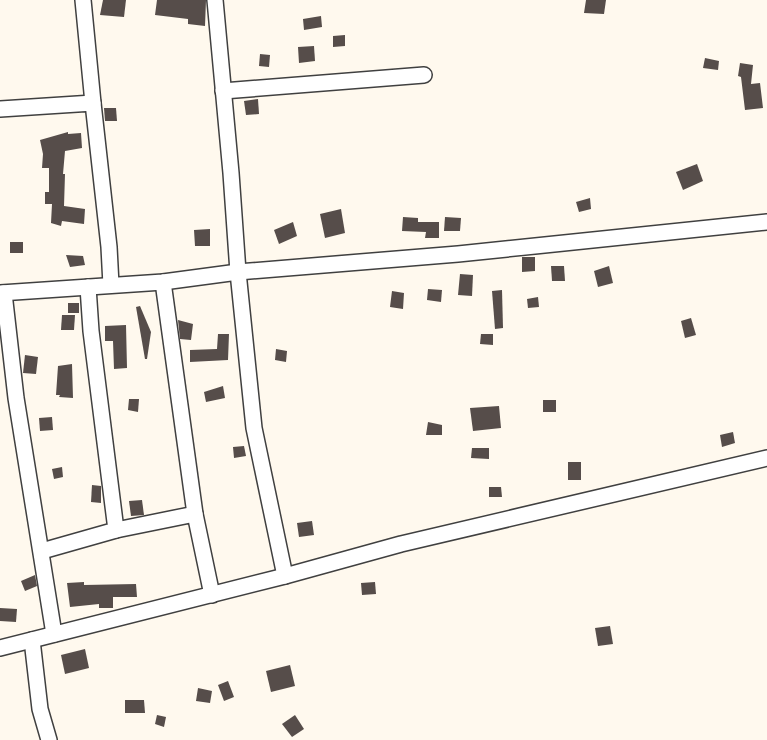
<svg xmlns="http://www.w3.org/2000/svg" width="767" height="740" font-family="Bitter,serif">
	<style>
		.building { fill: #564d4a }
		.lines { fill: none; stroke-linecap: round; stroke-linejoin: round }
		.minor-casing { stroke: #404040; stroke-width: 18 }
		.minor { stroke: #fff; stroke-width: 15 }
	</style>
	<rect width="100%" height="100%" fill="#fff9ee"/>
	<!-- building -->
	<g class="building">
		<path d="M 103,0 L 126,0 L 124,17 L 100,15 Z"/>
		<path d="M 157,0 L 206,0 L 205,26 L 188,24 L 188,19 L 155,15 Z"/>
		<path d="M 586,0 L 606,0 L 604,14 L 584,13 Z"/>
		<path d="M 321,16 L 322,27 L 304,30 L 303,19 Z"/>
		<path d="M 345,35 L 345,46 L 333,47 L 333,36 Z"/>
		<path d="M 314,46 L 315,61 L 299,63 L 298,47 Z"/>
		<path d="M 260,54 L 270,55 L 269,67 L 259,66 Z"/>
		<path d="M 705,58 L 719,61 L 718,70 L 703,68 Z"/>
		<path d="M 740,63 L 753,65 L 751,84 L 760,83 L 763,108 L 745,110 L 741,77 L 738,76 Z"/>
		<path d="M 258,99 L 259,114 L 246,115 L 244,101 Z"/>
		<path d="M 104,108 L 116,108 L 117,121 L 105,121 Z"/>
		<path d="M 68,132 L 68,134 L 81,133 L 82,148 L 65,151 L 63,174 L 65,174 L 64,206 L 85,209 L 84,224 L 62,221 L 61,226 L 51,223 L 52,204 L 45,204 L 45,192 L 49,192 L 49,168 L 42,168 L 43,154 L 40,140 Z"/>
		<path d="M 697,164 L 703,181 L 683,190 L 676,172 Z"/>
		<path d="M 590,198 L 591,209 L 579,212 L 576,202 Z"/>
		<path d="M 341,209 L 345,233 L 325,238 L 320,214 Z"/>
		<path d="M 403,217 L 418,218 L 418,222 L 439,222 L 439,238 L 425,238 L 426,232 L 402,231 Z"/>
		<path d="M 445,217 L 461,218 L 460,231 L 444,231 Z"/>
		<path d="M 293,222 L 297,236 L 279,244 L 274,230 Z"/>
		<path d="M 210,229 L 210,246 L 195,246 L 194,230 Z"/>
		<rect x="10" y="242" width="13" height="11"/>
		<path d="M 66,255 L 83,256 L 85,265 L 70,267 Z"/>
		<path d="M 522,257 L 535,257 L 535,271 L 522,272 Z"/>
		<path d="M 551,266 L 564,266 L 565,281 L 552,281 Z"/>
		<path d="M 609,266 L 613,283 L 598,287 L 594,271 Z"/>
		<path d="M 460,274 L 473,275 L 472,296 L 458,295 Z"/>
		<path d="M 428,289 L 442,290 L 441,302 L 427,300 Z"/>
		<path d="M 502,290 L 503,328 L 495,329 L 492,291 Z"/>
		<path d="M 392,291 L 404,293 L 403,309 L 390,307 Z"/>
		<path d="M 538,297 L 539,307 L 528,308 L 527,299 Z"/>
		<rect x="68" y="303" width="11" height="10"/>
		<path d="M 140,306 L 151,332 L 147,359 L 145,359 L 136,307 Z"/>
		<path d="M 62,315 L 75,315 L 74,330 L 61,330 Z"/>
		<path d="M 691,318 L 696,335 L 685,338 L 681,321 Z"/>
		<path d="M 178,320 L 193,324 L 191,340 L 180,339 Z"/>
		<path d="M 126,325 L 127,368 L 114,369 L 113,341 L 105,341 L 105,326 Z"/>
		<path d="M 218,334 L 229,334 L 228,360 L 190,362 L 190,350 L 217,349 Z"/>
		<path d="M 481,334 L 493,334 L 493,345 L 480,344 Z"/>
		<path d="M 276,349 L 287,351 L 286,362 L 275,360 Z"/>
		<path d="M 25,355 L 38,357 L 36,374 L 23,373 Z"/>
		<path d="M 72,364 L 73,398 L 59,397 L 60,395 L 56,395 L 58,366 Z"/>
		<path d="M 223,386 L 225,398 L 206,402 L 204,392 Z"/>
		<path d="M 129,399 L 139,399 L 138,412 L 128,410 Z"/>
		<rect x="543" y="400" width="13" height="12"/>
		<path d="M 499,406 L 501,428 L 473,431 L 470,408 Z"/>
		<path d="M 52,417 L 53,430 L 40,431 L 39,418 Z"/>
		<path d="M 428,422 L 442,425 L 442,435 L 426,435 Z"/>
		<path d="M 733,432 L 735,443 L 722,447 L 720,435 Z"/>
		<path d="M 244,446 L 246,456 L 234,458 L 233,447 Z"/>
		<path d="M 472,448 L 489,448 L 489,459 L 471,458 Z"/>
		<rect x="568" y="462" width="13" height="18"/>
		<path d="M 62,467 L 63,477 L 54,479 L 52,469 Z"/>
		<path d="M 92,485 L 101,486 L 101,503 L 91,502 Z"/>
		<path d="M 489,487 L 501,487 L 502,497 L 489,497 Z"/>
		<path d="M 142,500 L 144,515 L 131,516 L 129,501 Z"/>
		<path d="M 312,521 L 314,535 L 299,537 L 297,523 Z"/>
		<path d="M 35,575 L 37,586 L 25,591 L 21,581 Z"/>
		<path d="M 84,582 L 84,585 L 136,584 L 137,597 L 113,597 L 113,608 L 99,608 L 99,604 L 70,607 L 67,583 Z"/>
		<path d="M 375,582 L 376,594 L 362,595 L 361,583 Z"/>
		<path d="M 0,608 L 17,609 L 16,622 L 0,621 Z"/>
		<path d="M 610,626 L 613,644 L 598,646 L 595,628 Z"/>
		<path d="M 85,649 L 89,668 L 65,674 L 61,655 Z"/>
		<path d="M 290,665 L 295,686 L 271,692 L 266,671 Z"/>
		<path d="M 228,681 L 234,697 L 224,701 L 218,685 Z"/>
		<path d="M 198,688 L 212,691 L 210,703 L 196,701 Z"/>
		<path d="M 125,700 L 144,700 L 145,713 L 125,713 Z"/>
		<path d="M 157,715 L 166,717 L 164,727 L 155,724 Z"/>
		<path d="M 295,715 L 304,729 L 292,737 L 282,724 Z"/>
	</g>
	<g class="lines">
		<defs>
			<g id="minor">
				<path d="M 83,0 L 93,103"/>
				<path d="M 215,0 L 231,173 L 238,272 L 254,428 L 285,576"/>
				<path d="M 223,91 L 424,75"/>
				<path d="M 0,109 L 93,103 L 109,247 L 111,285"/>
				<path d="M 163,282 L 195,514"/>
				<path d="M 0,293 L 163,282 L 238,272 L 458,254 L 767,222"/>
				<path d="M 4,293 L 16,398 L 54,634"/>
				<path d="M 116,530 L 195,514 L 212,595"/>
				<path d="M 42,551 L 116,530 L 91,331 L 88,287"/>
				<path d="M 32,640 L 40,709 L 49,740"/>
				<path d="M 0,648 L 285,576 L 401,544 L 767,458"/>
			</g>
		</defs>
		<!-- minor casing -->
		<use href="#minor" class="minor-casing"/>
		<!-- minor -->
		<use href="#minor" class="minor"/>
	</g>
</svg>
